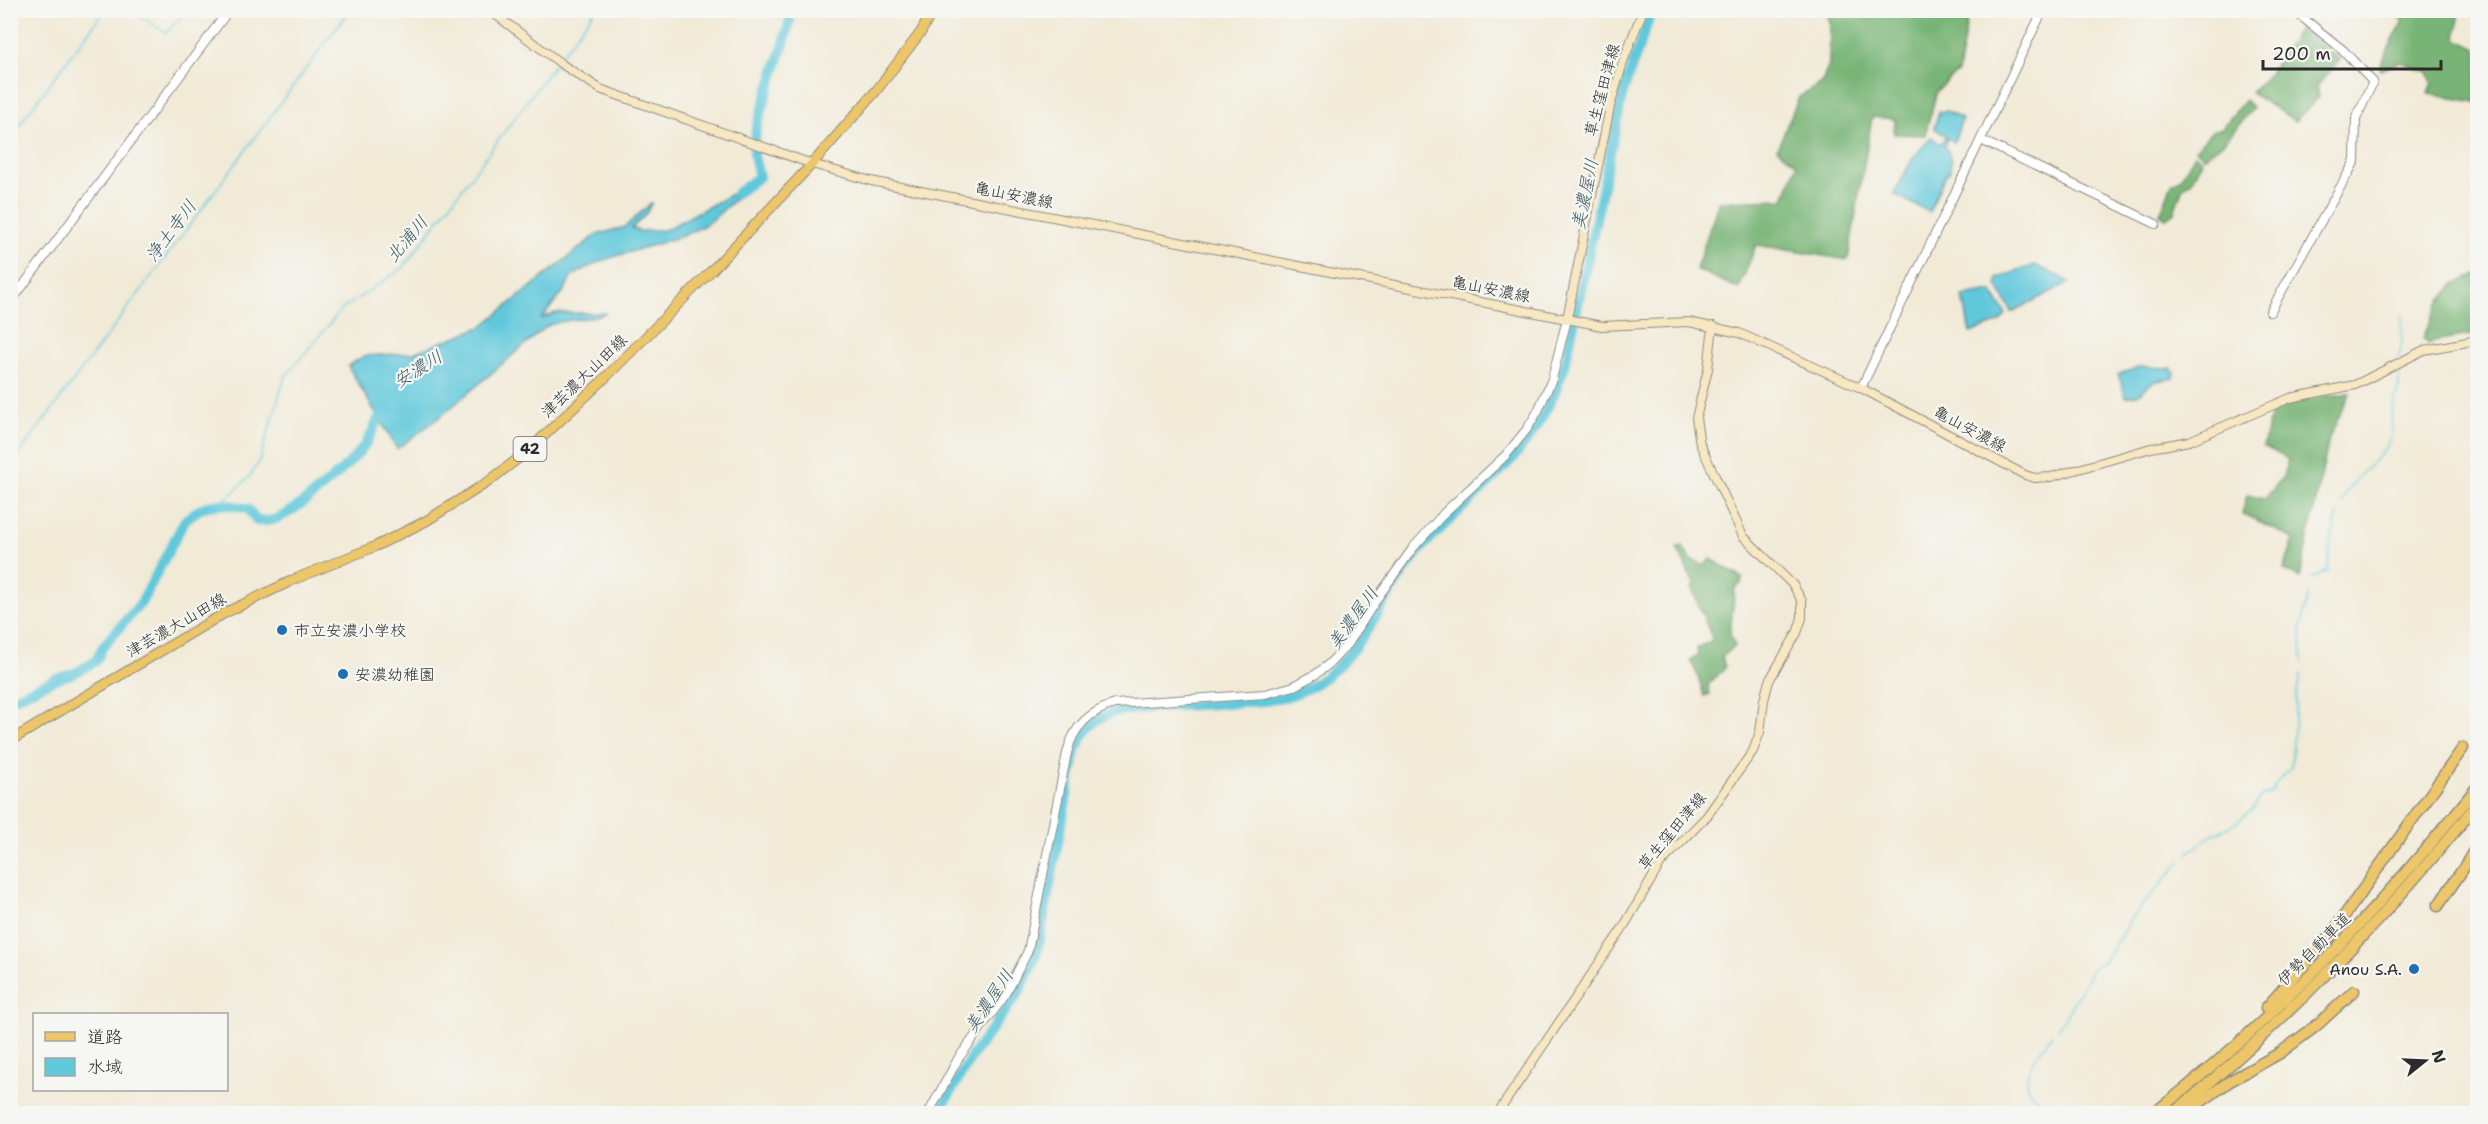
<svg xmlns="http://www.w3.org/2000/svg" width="2488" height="1124" font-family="'Shantell Sans','Klee One',sans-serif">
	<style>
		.forest { fill: #77b474; stroke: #517050; stroke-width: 1.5 }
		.water { fill: #5fc8db; stroke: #457a83; stroke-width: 1.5 }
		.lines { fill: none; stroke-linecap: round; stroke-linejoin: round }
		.stream { stroke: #5fc8db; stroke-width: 1.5 }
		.river { stroke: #5fc8db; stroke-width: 10 }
		.tertiary-casing { stroke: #8e8a81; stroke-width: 10 }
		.secondary-casing { stroke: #8e8a81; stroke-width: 10 }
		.primary-casing { stroke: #8e8a81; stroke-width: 11 }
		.motorway-casing { stroke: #8e8a81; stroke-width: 13 }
		.tertiary { stroke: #fff; stroke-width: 8 }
		.secondary { stroke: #f7e8c3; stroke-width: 8 }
		.primary { stroke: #ecc669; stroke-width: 9 }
		.motorway { stroke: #ecc669; stroke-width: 10 }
		.poi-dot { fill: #1f6fb2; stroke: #f6f6f2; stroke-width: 2 }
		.labels { text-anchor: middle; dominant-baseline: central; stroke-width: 4.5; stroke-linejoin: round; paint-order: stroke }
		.shield { fill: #f6f6f2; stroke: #686867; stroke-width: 1.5 }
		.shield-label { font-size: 15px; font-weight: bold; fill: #2b2b2b }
		.street-label { font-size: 16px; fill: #2b2b2b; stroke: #f6f6f2 }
		.poi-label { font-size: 16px; fill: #2b2b2b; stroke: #f6f6f2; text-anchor: start }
		.water-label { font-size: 18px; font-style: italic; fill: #3b5a60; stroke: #f6f6f2 }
	</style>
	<rect width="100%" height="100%" fill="#f6f6f2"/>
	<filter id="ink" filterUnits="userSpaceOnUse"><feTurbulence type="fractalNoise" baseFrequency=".0167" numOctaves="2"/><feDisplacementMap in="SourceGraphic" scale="12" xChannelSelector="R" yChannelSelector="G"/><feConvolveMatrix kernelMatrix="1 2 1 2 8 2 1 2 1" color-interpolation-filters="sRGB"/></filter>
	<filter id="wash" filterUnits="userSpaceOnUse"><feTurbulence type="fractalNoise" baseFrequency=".008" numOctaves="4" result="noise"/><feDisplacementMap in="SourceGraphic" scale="24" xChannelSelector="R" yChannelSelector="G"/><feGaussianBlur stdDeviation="1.35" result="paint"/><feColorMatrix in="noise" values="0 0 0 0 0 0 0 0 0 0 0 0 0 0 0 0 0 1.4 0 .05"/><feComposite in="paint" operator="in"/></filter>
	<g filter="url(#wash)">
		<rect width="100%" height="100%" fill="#f1ead7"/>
		<!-- forest -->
		<g class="forest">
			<path d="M 1824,11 L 1969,11 L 1958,72 L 1937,91 L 1925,135 L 1894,134 L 1895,119 L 1872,117 L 1848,260 L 1756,245 L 1739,289 L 1696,269 L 1719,201 L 1784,199 L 1797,164 L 1777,149 L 1799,97 L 1822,83 L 1829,64 L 1830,21 Z"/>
			<path d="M 2389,11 L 2460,11 L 2456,39 L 2477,49 L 2477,102 L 2428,94 L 2432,83 L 2428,72 L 2400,62 L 2381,70 L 2380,66 L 2403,20 Z"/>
			<path d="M 2300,28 L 2340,60 L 2317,86 L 2319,97 L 2295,121 L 2251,93 L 2269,73 Z"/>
			<path d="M 2245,100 L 2253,108 L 2225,141 L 2204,157 L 2196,149 L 2212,131 L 2222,128 Z"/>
			<path d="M 2195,154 L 2202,161 L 2191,182 L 2183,187 L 2174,212 L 2166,218 L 2160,214 L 2172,184 L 2181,178 Z"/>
			<path d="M 2477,274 L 2477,334 L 2444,339 L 2429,344 L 2423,338 L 2438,305 L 2454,284 Z"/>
			<path d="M 2350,393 L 2329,438 L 2300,578 L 2284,570 L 2294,539 L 2242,514 L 2247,495 L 2265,499 L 2283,477 L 2288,459 L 2263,446 C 2267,436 2267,423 2271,414 C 2277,399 2334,396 2350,393 Z"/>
			<path d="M 1682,546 L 1691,560 L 1704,565 L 1711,559 L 1742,578 L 1741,584 L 1735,587 L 1730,634 L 1735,646 L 1722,657 L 1725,668 L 1708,685 L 1710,694 L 1704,696 L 1696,671 L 1690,660 L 1698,655 L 1697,648 L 1713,640 L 1692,589 L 1694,584 L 1677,548 Z"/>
		</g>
		<!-- water -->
		<g class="water">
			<path d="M 1946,111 L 1962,119 L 1954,142 L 1948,138 L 1944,146 C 1952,153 1951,162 1950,172 L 1947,173 C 1939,185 1936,199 1929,212 L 1894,194 L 1913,158 L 1931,137 L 1940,144 L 1946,136 L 1934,128 L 1939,112 Z"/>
			<path d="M 754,182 L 711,221 L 699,228 L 683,236 L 600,261 L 572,276 L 564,291 L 541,319 L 555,313 L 606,313 C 586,321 565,318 547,326 L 441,416 L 397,449 L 348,366 L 364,356 L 413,353 L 481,327 L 596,235 L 625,227 L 652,202 L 646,214 L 632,228 L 639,231 L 665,230 Z"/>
			<path d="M 2035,265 L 2070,282 L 2012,312 L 1997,285 L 1998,278 Z"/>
			<path d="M 1991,291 L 2006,314 L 2000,322 L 1970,333 L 1963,296 Z"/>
			<path d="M 2141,367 L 2171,368 L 2175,372 L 2174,378 L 2153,382 L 2137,395 L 2126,397 L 2118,374 Z"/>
		</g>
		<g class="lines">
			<!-- stream -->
			<g class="stream">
				<path d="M 132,10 L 166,33 L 188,10"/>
				<path d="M 559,58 L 595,10"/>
				<path d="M 10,137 L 105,10"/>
				<path d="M 2399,358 L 2402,340 L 2402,314"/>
				<path d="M 10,466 L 350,10"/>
				<path d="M 2342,503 C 2351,475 2382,463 2391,435 C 2393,427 2390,419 2392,412 C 2395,397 2403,381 2399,366"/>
				<path d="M 221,504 L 250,476 L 259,462 L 285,377 L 342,309 L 403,268 L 555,64"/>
				<path d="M 2311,578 L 2328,571 L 2330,543 L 2338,514"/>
				<path d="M 2302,662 L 2301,627 L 2308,594"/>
				<path d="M 2188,853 L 2213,834 L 2230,827 L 2252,810 L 2261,796 L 2271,793 L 2277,782 L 2291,768 L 2297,690 L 2301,675"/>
				<path d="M 2058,1029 L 2095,965 L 2104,962 L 2133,916 L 2181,861"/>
				<path d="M 2039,1114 L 2040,1103 C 2038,1098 2033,1096 2030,1092 C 2019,1072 2042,1050 2052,1034"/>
			</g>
			<!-- river -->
			<g class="river">
				<path d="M 737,193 L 759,177 L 754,155 L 756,128 L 785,40 L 792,10"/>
				<path d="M 10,700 L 55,679 L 75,673 L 96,661 L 103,646 L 141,603 L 185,520 L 197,511 L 207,506 L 221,504 L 236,506 L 248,509 L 257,521 C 262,521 267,521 272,520 C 293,516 354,462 366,443 C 374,431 376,418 387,407"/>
				<path d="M 938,1114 L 973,1054 L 1018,994 L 1036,956 L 1075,754 C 1082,731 1094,718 1117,711 C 1154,706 1192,706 1230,703 C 1253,702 1276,702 1297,693 C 1358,669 1378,603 1416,555 C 1445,520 1482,493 1512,459 C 1536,432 1554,399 1565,365 L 1623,92 L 1652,10"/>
			</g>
		</g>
	</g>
	<g filter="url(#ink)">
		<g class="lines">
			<defs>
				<g id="tertiary">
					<path d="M 1981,140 L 2156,224"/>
					<path d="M 10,303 L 229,10"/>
					<path d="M 2270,312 L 2355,161 L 2356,119 L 2373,82 L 2343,50 L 2293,10"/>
					<path d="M 1861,388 L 2043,10"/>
					<path d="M 928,1114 L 958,1059 L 1006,994 L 1028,951 L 1067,753 C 1073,727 1090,711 1115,704 L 1265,694 L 1294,686 L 1316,674 L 1329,664 L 1348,644 L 1378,597 L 1413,548 L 1445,512 L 1506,455 L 1527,429 L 1538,411 L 1552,379 L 1567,319"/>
				</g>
				<g id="secondary">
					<path d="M 489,10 L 563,65 L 600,89 L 812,164 L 871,181 L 1602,326 L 1689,322 L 1739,333 L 1861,388 L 2025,475 L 2035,478 L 2051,477 L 2151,448 L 2189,441 L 2290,398 L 2355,385 L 2424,350 L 2478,340"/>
					<path d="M 1567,319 L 1610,107 L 1624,59 L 1643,10"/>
					<path d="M 1497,1114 L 1624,926 L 1661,863 L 1707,816 L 1753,751 L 1760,732 L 1764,700 L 1769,681 L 1797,633 L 1802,618 L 1802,601 L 1793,585 L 1743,536 L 1700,444 L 1696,418 L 1708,369 L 1713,326"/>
				</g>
				<path id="primary" d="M 10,741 L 223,614 L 295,579 L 376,546 L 426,521 L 488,482 L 529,450 L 603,380 L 713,269 L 812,164 L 876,91 L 921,32 L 933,10"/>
				<g id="motorway">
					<path d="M 2438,906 L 2463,869 L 2478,844"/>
					<path d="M 2266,1008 L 2330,936 L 2463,748"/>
					<path d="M 2153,1114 C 2276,1020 2382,906 2478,786"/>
					<path d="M 2172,1114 C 2286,1022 2386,917 2478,803"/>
					<path d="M 2184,1114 L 2230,1081 L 2280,1053 L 2316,1026 L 2354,991"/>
				</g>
			</defs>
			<!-- tertiary casing -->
			<use href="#tertiary" class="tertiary-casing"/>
			<!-- secondary casing -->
			<use href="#secondary" class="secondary-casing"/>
			<!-- primary casing -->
			<use href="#primary" class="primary-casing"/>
			<!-- motorway casing -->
			<use href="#motorway" class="motorway-casing"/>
			<!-- tertiary -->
			<use href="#tertiary" class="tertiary"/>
			<!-- secondary -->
			<use href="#secondary" class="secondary"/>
			<!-- primary -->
			<use href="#primary" class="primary"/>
			<!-- motorway -->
			<use href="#motorway" class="motorway"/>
		</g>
	</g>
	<!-- markers -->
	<g class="poi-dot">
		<circle cx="282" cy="630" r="6"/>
		<circle cx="343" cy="674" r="6"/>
		<circle cx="2414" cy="969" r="6"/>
	</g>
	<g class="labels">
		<!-- shield labels -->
		<rect class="shield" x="513.5" y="437" width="33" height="24" rx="4.5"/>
		<g class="shield-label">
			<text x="530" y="449">42</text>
		</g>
		<!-- street labels -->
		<g class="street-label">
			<text transform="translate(1602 90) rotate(-75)">草生窪田津線</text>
			<text transform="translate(1014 195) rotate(11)">亀山安濃線</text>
			<text transform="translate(1491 289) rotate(11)">亀山安濃線</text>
			<text transform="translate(584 376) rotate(-44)">津芸濃大山田線</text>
			<text transform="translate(1970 429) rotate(28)">亀山安濃線</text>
			<text transform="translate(176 625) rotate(-30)">津芸濃大山田線</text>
			<text transform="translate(1672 831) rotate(-50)">草生窪田津線</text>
			<text transform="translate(2314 949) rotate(-45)">伊勢自動車道</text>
		</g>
		<!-- poi labels -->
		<g class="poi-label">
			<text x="294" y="630">市立安濃小学校</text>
			<text x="355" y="674">安濃幼稚園</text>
			<text x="2402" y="969" text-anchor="end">Anou S.A.</text>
		</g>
		<!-- water labels -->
		<g class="water-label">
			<text transform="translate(1585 194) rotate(-78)">美濃屋川</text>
			<text transform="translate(171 231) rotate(-53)">浄土寺川</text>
			<text transform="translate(407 239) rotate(-50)">北浦川</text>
			<text transform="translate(418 369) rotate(-32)">安濃川</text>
			<text transform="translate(1353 618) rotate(-54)">美濃屋川</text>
			<text transform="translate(989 1001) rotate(-56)">美濃屋川</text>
		</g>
	</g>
	<!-- margin -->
	<rect width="2488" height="1124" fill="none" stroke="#f6f6f2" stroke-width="36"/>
	<!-- legend -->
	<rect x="33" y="1013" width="195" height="78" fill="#f6f6f2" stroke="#a5a5a2" stroke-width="1.5"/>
	<rect x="45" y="1032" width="30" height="9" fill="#ecc669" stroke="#a5a5a2" stroke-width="1.5"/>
	<text x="87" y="1043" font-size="18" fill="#2b2b2b">道路</text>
	<rect x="45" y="1058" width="30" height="18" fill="#5fc8db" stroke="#a5a5a2" stroke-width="1.5"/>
	<text x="87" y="1073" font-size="18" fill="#2b2b2b">水域</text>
	<!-- north arrow -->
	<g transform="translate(2425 1061) rotate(72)" stroke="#f6f6f2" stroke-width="4.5" paint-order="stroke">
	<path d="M0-4.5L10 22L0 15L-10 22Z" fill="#2b2b2b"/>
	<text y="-9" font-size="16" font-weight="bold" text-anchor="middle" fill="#2b2b2b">N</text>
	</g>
	<!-- scale -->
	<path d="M2263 60v9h178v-9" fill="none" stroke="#2b2b2b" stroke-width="3"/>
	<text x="2272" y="60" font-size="18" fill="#2b2b2b" stroke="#f6f6f2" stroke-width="4.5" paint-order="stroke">200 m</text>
</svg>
